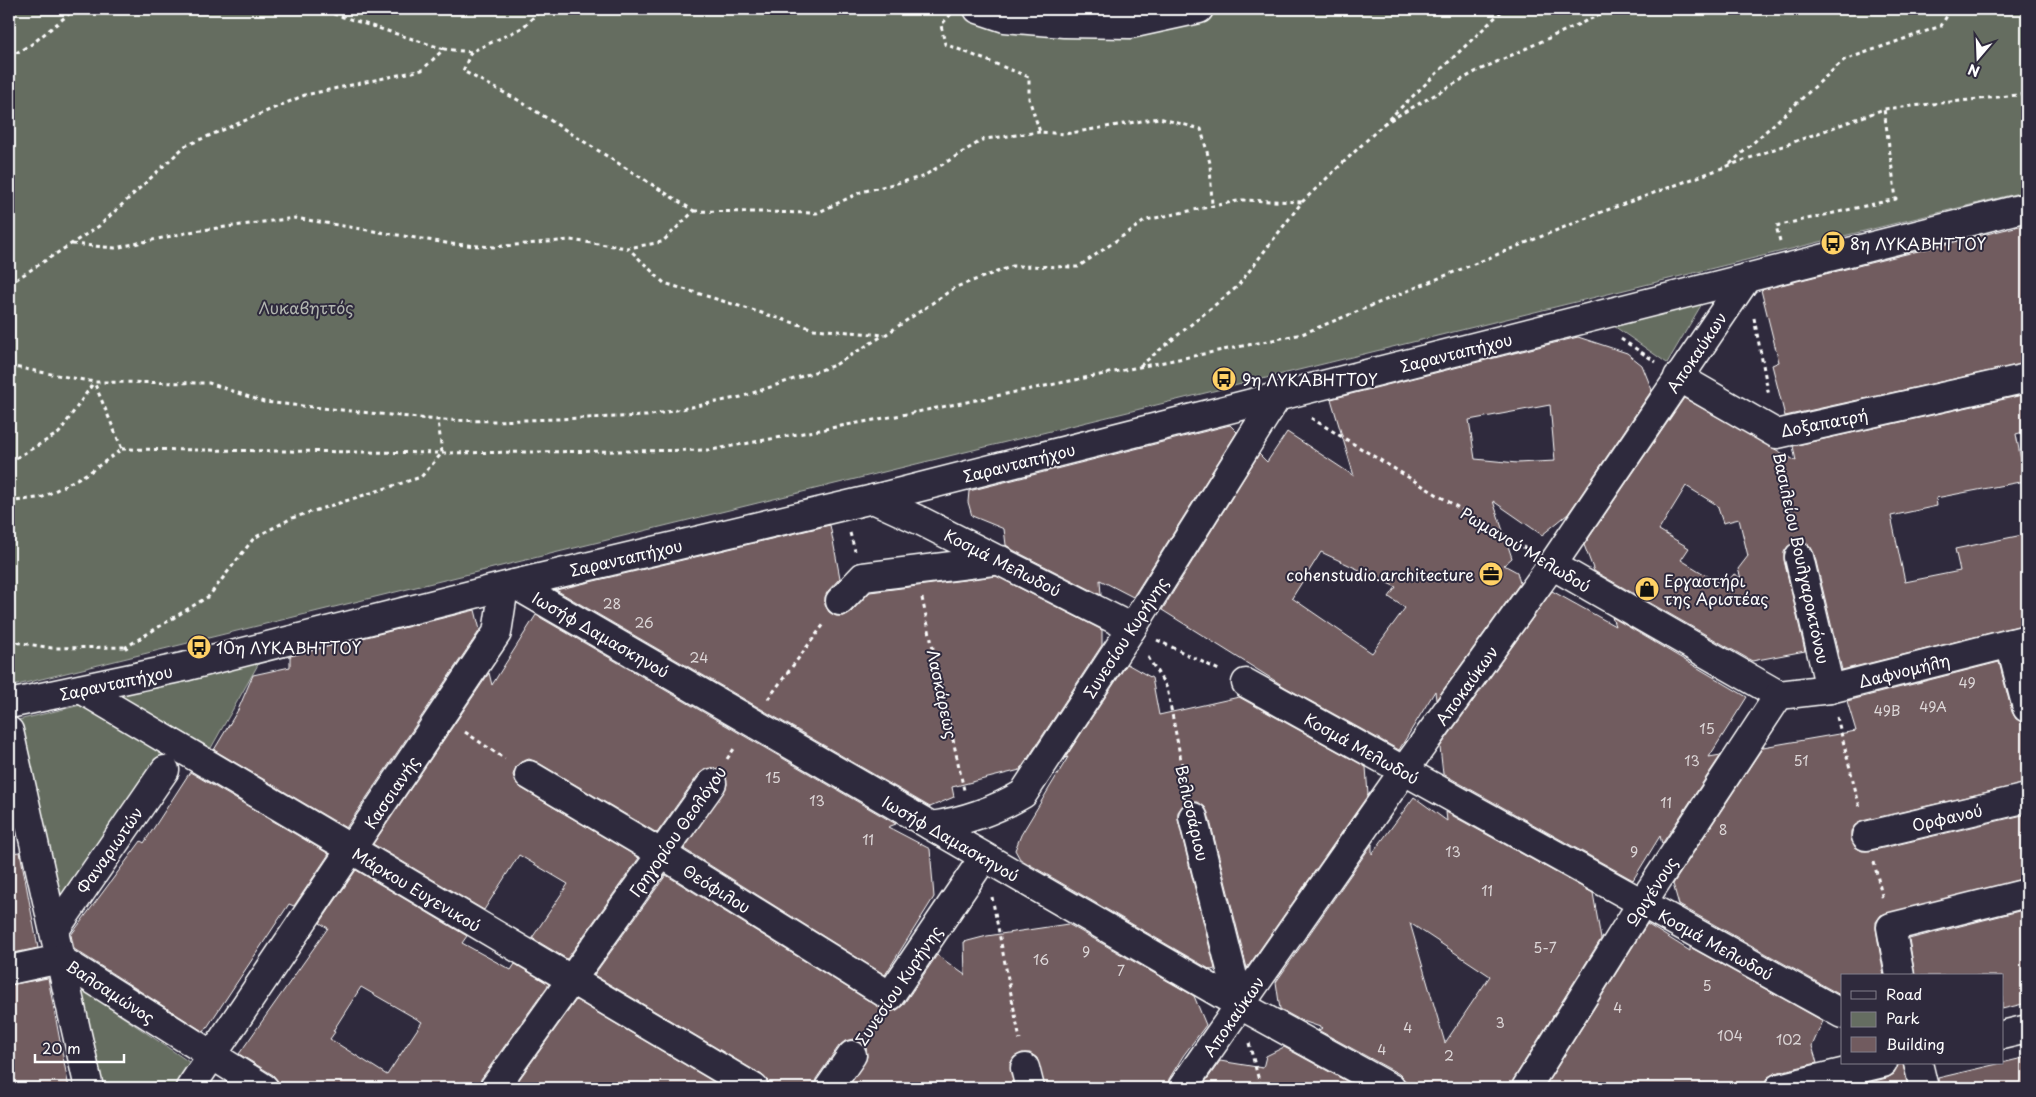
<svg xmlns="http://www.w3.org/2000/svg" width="2036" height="1097" font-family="'Playpen Sans',sans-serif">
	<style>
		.green { fill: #656d61; stroke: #b2b6b0 }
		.building { fill: #715b5f; stroke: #fff; fill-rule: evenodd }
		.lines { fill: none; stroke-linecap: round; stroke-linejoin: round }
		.minor-casing { stroke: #fff; stroke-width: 31 }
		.path { stroke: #fff; stroke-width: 3; stroke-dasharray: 4 4; stroke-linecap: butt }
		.minor { stroke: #2f2a3d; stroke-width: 28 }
		.labels { text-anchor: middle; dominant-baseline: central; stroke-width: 4; stroke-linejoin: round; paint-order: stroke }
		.number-label { font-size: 14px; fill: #dcd6d7 }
		.poi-label { font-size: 16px; fill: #fff; stroke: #2f2a3d; text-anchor: start }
		.park-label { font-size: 16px; fill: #b2b6b0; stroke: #2f2a3d }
		.street-label { font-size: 16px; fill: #fff; stroke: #2f2a3d }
	</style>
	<rect width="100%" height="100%" fill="#2f2a3d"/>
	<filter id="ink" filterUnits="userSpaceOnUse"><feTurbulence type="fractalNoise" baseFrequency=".02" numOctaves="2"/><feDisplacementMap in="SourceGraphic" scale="10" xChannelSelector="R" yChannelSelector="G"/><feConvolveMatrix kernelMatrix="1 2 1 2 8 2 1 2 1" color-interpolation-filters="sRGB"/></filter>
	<g filter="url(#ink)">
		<!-- green -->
		<g class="green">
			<path d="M 9,9 L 2027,9 L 2027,191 L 9,687 Z"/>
			<path d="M 1703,302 L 1667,363 L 1611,324 Z"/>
			<path d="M 264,654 L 211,748 L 113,693 Z"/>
			<path d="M 85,704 L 171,754 L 57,917 L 14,721 Z"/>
			<path d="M 73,983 L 192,1064 L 174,1088 L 98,1088 Z"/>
		</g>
		<!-- building -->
		<g class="building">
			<path d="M 2027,224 L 2027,363 L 1785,416 L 1772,365 L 1779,362 L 1761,290 Z"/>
			<path d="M 1578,337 L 1627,353 L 1642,365 L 1652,390 L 1568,514 L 1542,535 L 1493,501 L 1512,558 L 1504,565 L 1517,572 L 1520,583 L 1436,700 L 1435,691 L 1399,750 L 1285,687 L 1162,610 L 1259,454 L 1267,462 L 1287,432 L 1354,476 L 1331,399 ZM 1550,405 L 1555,461 L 1517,463 L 1475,459 L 1469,420 ZM 1321,552 L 1396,587 L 1389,597 L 1405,608 L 1372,653 L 1292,598 Z"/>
			<path d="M 2027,394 L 2027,431 L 2016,434 L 2025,481 L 1936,498 L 1937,506 L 1891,516 L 1905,582 L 1960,571 L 1955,549 L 2027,534 L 2027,624 L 1842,670 L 1814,553 L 1810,546 L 1804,542 L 1796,542 L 1788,546 L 1784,552 L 1784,560 L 1805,651 L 1752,661 L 1594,571 L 1584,545 L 1684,398 L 1796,461 L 1793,446 ZM 1686,486 L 1717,505 L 1723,523 L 1739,519 L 1748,556 L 1738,569 L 1741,578 L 1734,574 L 1724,586 L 1681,560 L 1689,548 L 1659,530 Z"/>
			<path d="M 1230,425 L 1237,432 L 1133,597 L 1100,580 L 1101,595 L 1013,550 L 1006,545 L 1004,529 L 972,516 L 968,502 L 969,491 Z"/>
			<path d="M 830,525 L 840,578 L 828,591 L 825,597 L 825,605 L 829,612 L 836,616 L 844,616 L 851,612 L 870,592 L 996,576 L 1102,630 L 1102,645 L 1020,770 L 952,787 L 954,797 L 930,807 L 556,590 Z"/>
			<path d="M 1552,591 L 1615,626 L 1612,617 L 1747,697 L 1709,757 L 1721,755 L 1662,844 L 1660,836 L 1633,880 L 1443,774 L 1440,747 Z"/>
			<path d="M 475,610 L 480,630 L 346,828 L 214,750 L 238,710 L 253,675 L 290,667 L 290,656 Z"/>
			<path d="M 536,615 L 896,824 L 888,827 L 930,849 L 934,897 L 885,975 L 684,849 L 727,785 L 726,776 L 721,771 L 714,768 L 706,769 L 699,774 L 657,833 L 537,762 L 529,759 L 521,762 L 516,767 L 513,775 L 516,783 L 521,788 L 639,858 L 567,959 L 532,938 L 568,884 L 519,855 L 484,910 L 373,844 L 489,673 L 492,685 Z"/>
			<path d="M 1999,662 L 2012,712 L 2016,719 L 2027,723 L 2027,783 L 1862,821 L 1855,825 L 1851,831 L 1851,839 L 1855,847 L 1862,851 L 1870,851 L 2027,814 L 2027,878 L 1881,915 L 1876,922 L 1876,929 L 1884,976 L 1842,976 L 1842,996 L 1679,905 L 1673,884 L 1763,747 L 1856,731 L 1847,701 Z"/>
			<path d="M 1127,664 L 1152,678 L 1159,715 L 1239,697 L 1366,767 L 1368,795 L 1247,968 L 1208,813 L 1205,807 L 1198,802 L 1190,802 L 1183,805 L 1178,812 L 1178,820 L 1215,969 L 1211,970 L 1020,859 L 1015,850 L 1021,835 L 1068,757 L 1065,758 Z"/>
			<path d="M 190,772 L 329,854 L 294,906 L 289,904 L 204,1032 L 74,949 L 71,935 L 141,841 L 144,843 Z"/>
			<path d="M 1414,797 L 1447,821 L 1446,812 L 1593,893 L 1601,939 L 1513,1080 L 1511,1088 L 1407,1088 L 1405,1080 L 1399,1074 L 1318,1030 L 1323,1028 L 1300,1020 L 1280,1009 L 1276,982 L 1372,844 L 1372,854 ZM 1410,923 L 1490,976 L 1445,1043 Z"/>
			<path d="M 20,852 L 38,948 L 9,954 L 9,853 Z"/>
			<path d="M 356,870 L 467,936 L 462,943 L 511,970 L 515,964 L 549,984 L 481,1079 L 479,1088 L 280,1088 L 278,1081 L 273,1075 L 239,1054 L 328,928 L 320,923 ZM 361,987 L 422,1022 L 387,1075 L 330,1039 L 335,1032 L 333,1031 Z"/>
			<path d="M 666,875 L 882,1009 L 889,1012 L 897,1010 L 903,1005 L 937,955 L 965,975 L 964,942 L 987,936 L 1068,924 L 1194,996 L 1206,1025 L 1183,1056 L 1169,1079 L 1167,1088 L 1045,1088 L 1037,1058 L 1030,1053 L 1022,1053 L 1014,1057 L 1010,1064 L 1014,1088 L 848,1088 L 867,1057 L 866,1048 L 860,1042 L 853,1039 L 845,1041 L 839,1046 L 816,1079 L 814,1088 L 770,1088 L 768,1081 L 762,1075 L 594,975 Z"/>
			<path d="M 2027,909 L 2027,1003 L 2002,1009 L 2002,976 L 1915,976 L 1909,939 Z"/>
			<path d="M 1647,924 L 1690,951 L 1690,947 L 1823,1021 L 1812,1046 L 1817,1063 L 1775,1073 L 1768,1077 L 1764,1088 L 1544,1088 Z"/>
			<path d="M 48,978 L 69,1088 L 9,1088 L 9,985 Z"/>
			<path d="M 576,1000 L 724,1088 L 513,1088 Z"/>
			<path d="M 1284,1047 L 1359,1088 L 1201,1088 L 1220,1061 L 1263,1068 L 1266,1056 Z"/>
			<path d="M 2027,1057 L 2027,1088 L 1939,1088 L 1938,1078 Z"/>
			<path d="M 1903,1064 L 1908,1088 L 1845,1088 L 1887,1078 L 1894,1074 L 1898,1065 Z"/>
		</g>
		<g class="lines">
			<defs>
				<g id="minor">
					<path d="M 978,9 L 1005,18 L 1064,23 L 1130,24 L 1199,9"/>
					<path d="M 1678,377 L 1777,434 L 2027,378"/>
					<path d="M 873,499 L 921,521 L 1132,628"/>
					<path d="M 1799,557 L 1830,689"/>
					<path d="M 1552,565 L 1779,695"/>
					<path d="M 514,584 L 1240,1005 L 1391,1088"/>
					<path d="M 840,601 L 863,577 L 1001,560"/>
					<path d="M 2010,643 L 2027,708"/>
					<path d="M 1246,683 L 1842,1014"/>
					<path d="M 81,689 L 754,1088"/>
					<path d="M 1779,695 L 1830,689 L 2027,639"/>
					<path d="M 9,704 L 188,666 L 514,584 L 873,499 L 2027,207"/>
					<path d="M 9,731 L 89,1088"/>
					<path d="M 529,775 L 662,854 L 890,996 L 984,857"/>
					<path d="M 1193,817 L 1240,1005"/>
					<path d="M 931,826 C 962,822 996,810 1023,794 L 1132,628 L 1277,397"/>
					<path d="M 1866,836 L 2027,798"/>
					<path d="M 54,931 L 165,770"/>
					<path d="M 60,959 L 264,1088"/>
					<path d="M 9,970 L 60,959"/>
					<path d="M 1900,976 L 1891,927 L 2027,893"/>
					<path d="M 2002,1035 L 2027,1029"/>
					<path d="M 1918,1063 L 1924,1088"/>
					<path d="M 1025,1068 L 1030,1088"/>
					<path d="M 190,1088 L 497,633 L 504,587"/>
					<path d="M 494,1088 L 712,783"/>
					<path d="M 829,1088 L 852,1055"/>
					<path d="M 1182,1088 L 1403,772 L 1552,565 L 1746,279"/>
					<path d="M 1526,1088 L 1642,903 L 1779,695"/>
					<path d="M 1779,1088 L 1883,1063"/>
				</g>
			</defs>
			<!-- minor casing -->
			<use href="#minor" class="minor-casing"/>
			<!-- path -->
			<g class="path">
				<path d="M 318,9 L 444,49"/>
				<path d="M 951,14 L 941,25 L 945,44 L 1029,77 L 1029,99 L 1040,132 L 1065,134 L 1159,118 L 1201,129 L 1210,163 L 1212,206"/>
				<path d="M 471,52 L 463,71 L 518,100 L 694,211 L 662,242 L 628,248 L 664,283 L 814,329 L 885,335 L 956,287 L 1013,266 L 1078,267 L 1146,220 L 1242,200 L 1302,202"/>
				<path d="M 9,57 L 32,44 L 75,9"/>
				<path d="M 1383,124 L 1477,71 L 1612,9"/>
				<path d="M 1730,164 L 1844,60 L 1941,26 L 1951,9"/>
				<path d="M 694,211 L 817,213 L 861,192 L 922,177 L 984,139 L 1040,132"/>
				<path d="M 1780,241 L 1776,226 L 1896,199 L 1884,109"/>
				<path d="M 72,244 L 115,248 L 195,231 L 295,218 L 452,244 L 493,247 L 570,240 L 628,248"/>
				<path d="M 9,284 L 99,226 L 185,146 L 305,95 L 422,70 L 444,49 L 471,52 L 522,28 L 542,9"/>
				<path d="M 1754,318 L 1769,396"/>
				<path d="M 9,326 L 11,342 L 9,347"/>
				<path d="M 1621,339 L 1656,362"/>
				<path d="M 9,366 L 94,382 L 209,383 L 264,402 L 438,420 L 495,421 L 647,416 L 741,397 L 835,365 L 884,335"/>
				<path d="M 1140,366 L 1237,287 L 1302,202 L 1504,9"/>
				<path d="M 1311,418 L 1528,550"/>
				<path d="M 122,449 L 442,453 L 711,450 L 912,413 L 1302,334 L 1599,213 L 1884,109 L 2027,94"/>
				<path d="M 1782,461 L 1794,528"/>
				<path d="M 9,462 L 59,433 L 94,382"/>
				<path d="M 9,502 L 43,497 L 90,472 L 122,449 L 94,382"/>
				<path d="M 850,533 L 855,551"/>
				<path d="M 922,598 L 964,790"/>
				<path d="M 1157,640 L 1221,671"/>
				<path d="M 9,641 L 52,648 L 126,647"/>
				<path d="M 127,649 L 126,647 L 209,596 L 254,538 L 292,518 L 421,477 L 442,453 L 438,420"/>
				<path d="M 1148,657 L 1167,688 L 1187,791"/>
				<path d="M 768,699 L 824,624"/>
				<path d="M 1837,717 L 1860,808"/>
				<path d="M 465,732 L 505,759"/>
				<path d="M 727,759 L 736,746"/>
				<path d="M 1874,862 L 1883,900"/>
				<path d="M 992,897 L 1020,1040"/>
				<path d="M 868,1031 L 875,1019"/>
				<path d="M 1249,1043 L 1261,1088"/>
			</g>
			<!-- minor -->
			<use href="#minor" class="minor"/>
		</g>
	</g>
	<!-- icons -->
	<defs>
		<symbol id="bus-disc" viewBox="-11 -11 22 22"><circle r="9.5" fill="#ffd166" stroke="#2f2a3d"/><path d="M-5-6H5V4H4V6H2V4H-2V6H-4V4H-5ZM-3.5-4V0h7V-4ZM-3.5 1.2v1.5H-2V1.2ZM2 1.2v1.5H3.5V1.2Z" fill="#111"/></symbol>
		<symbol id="office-disc" viewBox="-11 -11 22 22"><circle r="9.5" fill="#ffd166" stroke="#2f2a3d"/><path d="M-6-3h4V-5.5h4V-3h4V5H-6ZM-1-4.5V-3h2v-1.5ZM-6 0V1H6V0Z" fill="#111"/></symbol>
		<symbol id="shop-disc" viewBox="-11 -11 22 22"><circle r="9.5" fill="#ffd166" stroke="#2f2a3d"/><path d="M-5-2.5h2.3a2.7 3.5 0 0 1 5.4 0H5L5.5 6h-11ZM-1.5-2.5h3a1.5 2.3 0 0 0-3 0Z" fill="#111"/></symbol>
	</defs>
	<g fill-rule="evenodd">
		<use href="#bus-disc" x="1819" y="229" width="28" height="28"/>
		<use href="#bus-disc" x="1210" y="365" width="28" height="28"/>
		<use href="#office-disc" x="1477" y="560" width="28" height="28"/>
		<use href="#shop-disc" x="1633" y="575" width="28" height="28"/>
		<use href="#bus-disc" x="185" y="633" width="28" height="28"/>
	</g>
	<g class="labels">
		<!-- number labels -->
		<g class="number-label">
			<text x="612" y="603">28</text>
			<text x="644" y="622">26</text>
			<text x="699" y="657">24</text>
			<text x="1967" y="682">49</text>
			<text x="1933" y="706">49Α</text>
			<text x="1887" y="710">49Β</text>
			<text x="1707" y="728">15</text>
			<text x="1692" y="760">13</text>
			<text x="1801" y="760">51</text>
			<text x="773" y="777">15</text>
			<text x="817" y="800">13</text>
			<text x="1666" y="802">11</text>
			<text x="1723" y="829">8</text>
			<text x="868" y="839">11</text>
			<text x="1453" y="851">13</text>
			<text x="1634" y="851">9</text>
			<text x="1487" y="890">11</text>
			<text x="1545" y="947">5-7</text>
			<text x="1086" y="951">9</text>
			<text x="1041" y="959">16</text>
			<text x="1121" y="970">7</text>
			<text x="1707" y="985">5</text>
			<text x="1618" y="1007">4</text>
			<text x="1500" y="1022">3</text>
			<text x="1408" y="1027">4</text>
			<text x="1730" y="1035">104</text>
			<text x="1789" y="1039">102</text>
			<text x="1382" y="1049">4</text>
			<text x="1449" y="1055">2</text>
		</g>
		<!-- poi labels -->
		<g class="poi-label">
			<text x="1850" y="243">8η ΛΥΚΑΒΗΤΤΟΥ</text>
			<text x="1242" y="379">9η ΛΥΚΑΒΗΤΤΟΥ</text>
			<text x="1474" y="574" text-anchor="end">cohenstudio.architecture</text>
			<text x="1664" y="580">Εργαστήρι<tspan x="1664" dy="18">της Αριστέας</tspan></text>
			<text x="216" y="647">10η ΛΥΚΑΒΗΤΤΟΥ</text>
		</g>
		<!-- park labels -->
		<g class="park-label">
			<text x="306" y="307">Λυκαβηττός</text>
		</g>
		<!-- street labels -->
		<g class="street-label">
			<text transform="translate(1456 352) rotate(-14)">Σαρανταπήχου</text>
			<text transform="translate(1696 352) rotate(-56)">Αποκαύκων</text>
			<text transform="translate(1824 422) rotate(-11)">Δοξαπατρή</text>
			<text transform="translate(1019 462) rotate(-14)">Σαρανταπήχου</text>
			<text transform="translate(1526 549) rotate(31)">Ρωμανού Μελωδού</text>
			<text transform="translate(626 557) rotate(-13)">Σαρανταπήχου</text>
			<text transform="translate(1802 558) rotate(78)">Βασιλείου Βουλγαροκτόνου</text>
			<text transform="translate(1003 562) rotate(27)">Κοσμά Μελωδού</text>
			<text transform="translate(601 634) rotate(30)">Ιωσήφ Δαμασκηνού</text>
			<text transform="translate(1125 637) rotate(-57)">Συνεσίου Κυρήνης</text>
			<text transform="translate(1904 670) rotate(-14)">Δαφνομήλη</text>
			<text transform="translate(116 682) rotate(-12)">Σαρανταπήχου</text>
			<text transform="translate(1466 685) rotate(-54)">Αποκαύκων</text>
			<text transform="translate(943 694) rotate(78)">Λασκάρεως</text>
			<text transform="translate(1362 748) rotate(29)">Κοσμά Μελωδού</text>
			<text transform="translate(391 792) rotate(-56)">Κασσιανής</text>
			<text transform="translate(1193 813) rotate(77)">Βελισσάριου</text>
			<text transform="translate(1947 817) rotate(-13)">Ορφανού</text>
			<text transform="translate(677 831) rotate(-55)">Γρηγορίου Θεολόγου</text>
			<text transform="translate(951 838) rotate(30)">Ιωσήφ Δαμασκηνού</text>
			<text transform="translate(109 850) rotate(-55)">Φαναριωτών</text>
			<text transform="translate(717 888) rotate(32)">Θεόφιλου</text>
			<text transform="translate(417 889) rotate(31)">Μάρκου Ευγενικού</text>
			<text transform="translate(1651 891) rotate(-57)">Ωριγένους</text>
			<text transform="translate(1716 944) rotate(29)">Κοσμά Μελωδού</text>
			<text transform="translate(898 985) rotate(-56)">Συνεσίου Κυρήνης</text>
			<text transform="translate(111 991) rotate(33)">Βαλσαμώνος</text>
			<text transform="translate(1233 1016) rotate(-55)">Αποκαύκων</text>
		</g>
	</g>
	<!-- margin -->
	<rect width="2036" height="1097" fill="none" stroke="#2f2a3d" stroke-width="30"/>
	<rect x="15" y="15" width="2006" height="1067" fill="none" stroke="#fff" stroke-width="2" filter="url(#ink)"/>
	<!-- legend -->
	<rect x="1841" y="974" width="162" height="90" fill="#2f2a3d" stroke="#827f8b"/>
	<rect x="1851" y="991" width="25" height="8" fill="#2f2a3d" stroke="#827f8b"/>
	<text x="1886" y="1000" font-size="15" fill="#ffffff">Road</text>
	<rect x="1851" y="1012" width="25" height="15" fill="#656d61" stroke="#827f8b"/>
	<text x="1886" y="1024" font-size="15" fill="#ffffff">Park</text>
	<rect x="1851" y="1037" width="25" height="15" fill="#715b5f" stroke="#827f8b"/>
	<text x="1886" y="1050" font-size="15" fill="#ffffff">Building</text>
	<!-- north arrow -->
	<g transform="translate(1978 58) rotate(199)" stroke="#2f2a3d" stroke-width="4" paint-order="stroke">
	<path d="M0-4L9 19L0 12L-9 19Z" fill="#ffffff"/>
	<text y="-8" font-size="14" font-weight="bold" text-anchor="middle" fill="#ffffff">N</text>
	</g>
	<!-- scale -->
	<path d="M35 1054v8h89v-8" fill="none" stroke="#ffffff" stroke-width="2.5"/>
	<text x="42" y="1054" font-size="15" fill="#ffffff" stroke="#2f2a3d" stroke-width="4" paint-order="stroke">20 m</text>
</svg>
